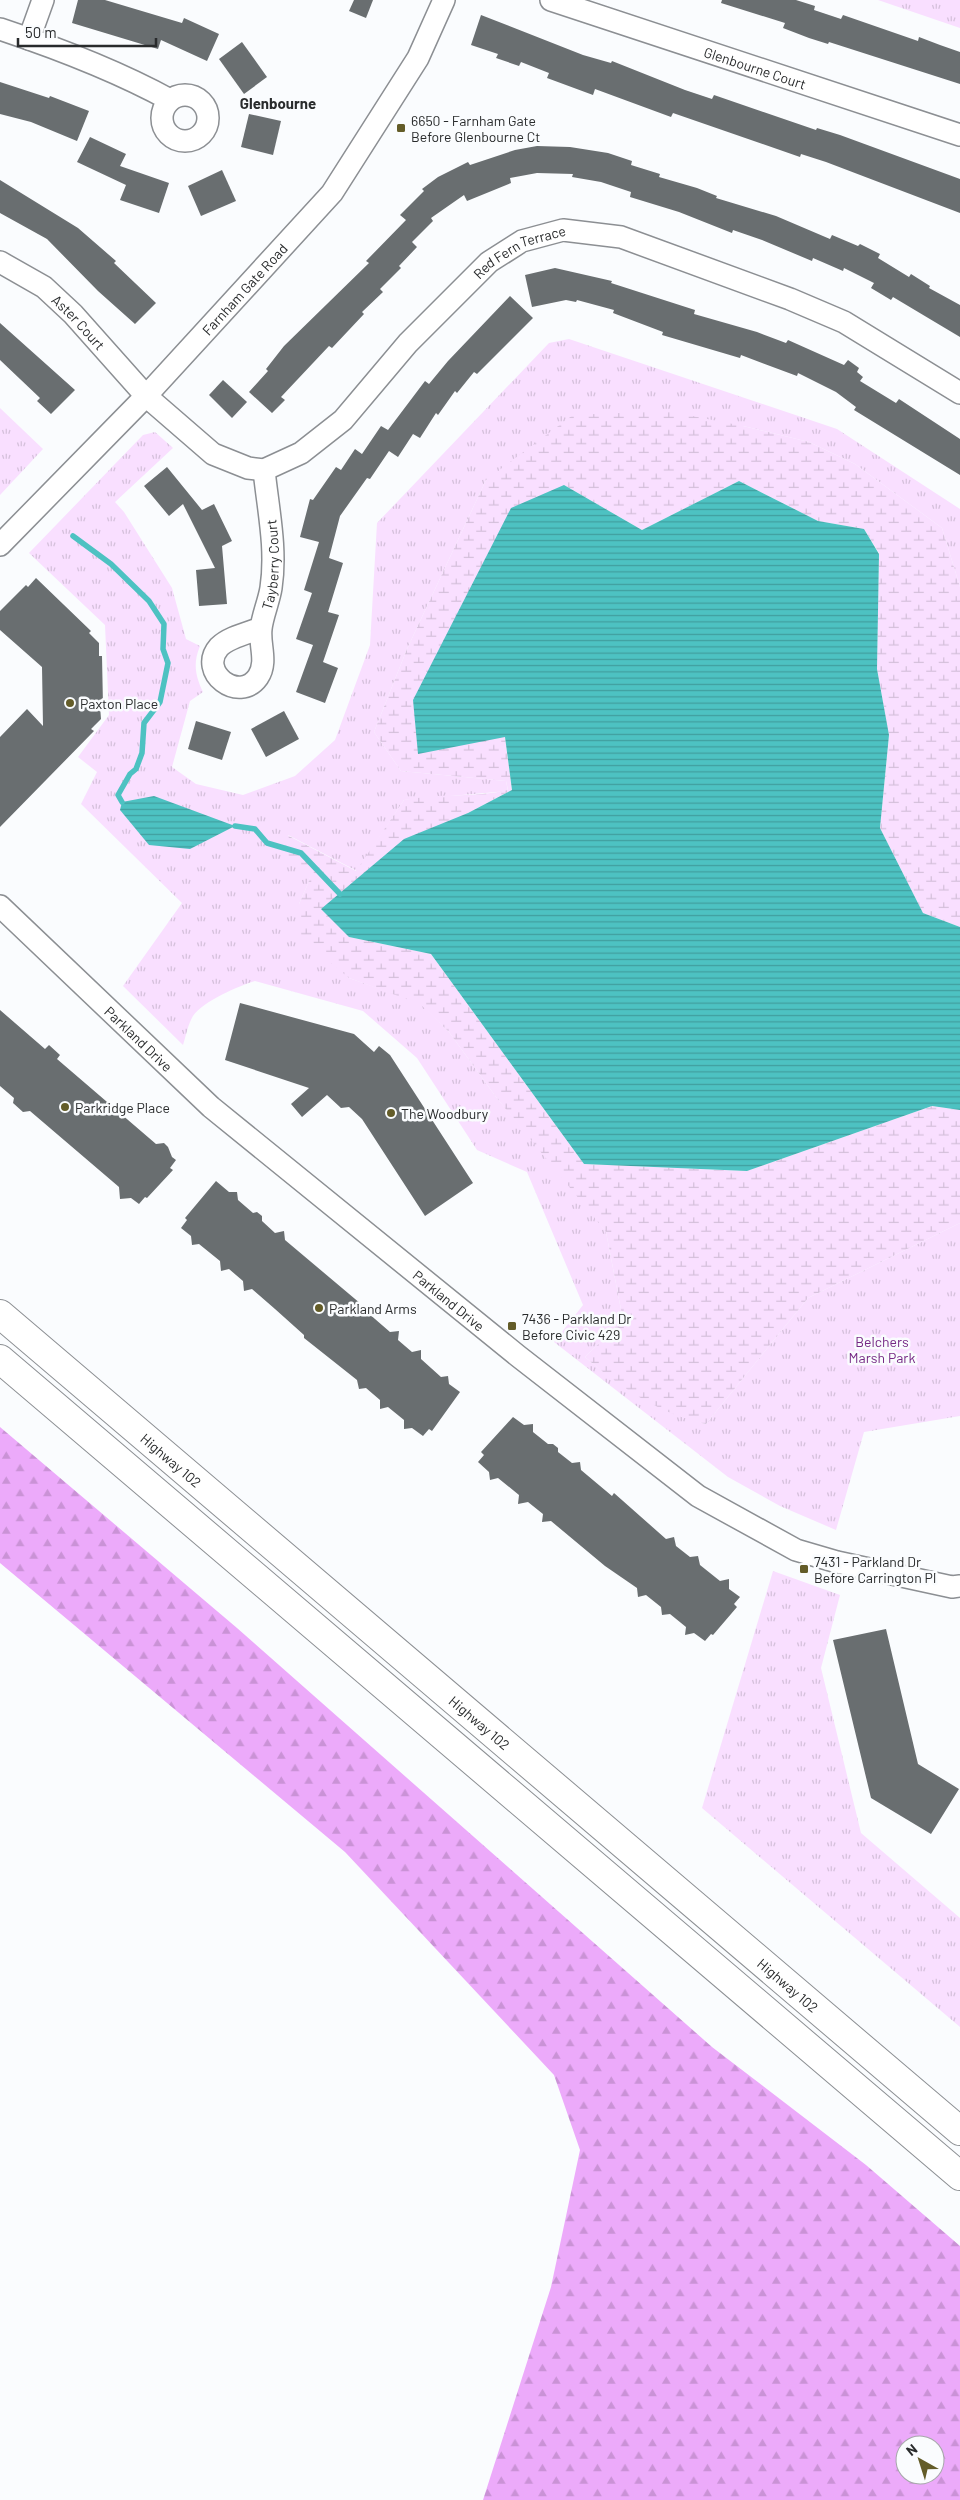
<svg xmlns="http://www.w3.org/2000/svg" width="960" height="2500" font-family="Barlow,sans-serif">
	<style>
		.grass { fill: url(#grass-tufts) }
		.forest { fill: url(#forest-firs); fill-rule: evenodd }
		.wetland { fill: url(#wetland-marsh) }
		.water { fill: url(#water-rules) }
		.lines { fill: none; stroke-linecap: round; stroke-linejoin: round }
		.stream { stroke: #4dc2c2; stroke-width: 5.5 }
		.building { fill: #696e70 }
		.minor-casing { stroke: #8c8f93; stroke-width: 24 }
		.highway-casing { stroke: #8c8f93; stroke-width: 30 }
		.minor { stroke: #fff; stroke-width: 21 }
		.highway { stroke: #fff; stroke-width: 28 }
		.poi-dot { fill: #635c28; stroke: #fafcfe; stroke-width: 2 }
		.labels { text-anchor: middle; dominant-baseline: central; stroke-width: 5; stroke-linejoin: round; paint-order: stroke }
		.street-label { font-size: 14px; fill: #292b2c; stroke: #fafcfe }
		.poi-label { font-size: 14px; fill: #292b2c; stroke: #fafcfe; text-anchor: start }
		.park-label { font-size: 14px; fill: #752884; stroke: #fafcfe }
		.neighbourhood-label { font-size: 15px; font-weight: bold; fill: #292b2c; stroke: #fafcfe }
	</style>
	<defs>
		<pattern id="grass-tufts" width="24" height="20" patternUnits="userSpaceOnUse" patternTransform="scale(1.25)"><rect width="24" height="20" fill="#f9dfff"/><path d="M3 7l-1-3M5 7V3M7 7l1-3M15 17l-1-3M17 17v-4M19 17l1-3" fill="none" stroke="#d5c0db"/></pattern>
		<pattern id="forest-firs" width="22" height="20" patternUnits="userSpaceOnUse" patternTransform="scale(1.25)"><rect width="22" height="20" fill="#ecaafa"/><path d="M5 1l3.5 6h-7zM16 11l3.5 6h-7z" fill="#ca92d6"/></pattern>
		<pattern id="wetland-marsh" width="20" height="14" patternUnits="userSpaceOnUse" patternTransform="scale(1.25)"><rect width="20" height="14" fill="#f9dfff"/><path d="M1 5h8M5 5V1M11 12h8M15 12V8" fill="none" stroke="#d5c0db"/></pattern>
		<pattern id="water-rules" width="6" height="5" patternUnits="userSpaceOnUse" patternTransform="scale(1.25)"><rect width="6" height="5" fill="#4dc2c2"/><path d="M0 2.5h6" fill="none" stroke="#409e9e"/></pattern>
	</defs>
	<rect width="100%" height="100%" fill="#fafcfe"/>
	<!-- grass -->
	<g class="grass">
		<path d="M 878,0 L 960,0 L 960,28 Z"/>
		<path d="M 569,339 L 837,429 L 960,509 L 960,587 L 942,528 L 855,464 L 809,442 L 743,426 L 486,480 L 407,649 L 374,732 L 401,771 L 506,781 L 508,791 L 404,800 L 357,871 L 288,835 L 310,879 L 299,904 L 349,978 L 420,1003 L 449,1032 L 496,1097 L 579,1196 L 606,1232 L 623,1320 L 585,1357 C 621,1388 662,1411 706,1424 L 808,1298 L 960,1223 L 960,1416 L 864,1432 L 836,1530 L 780,1506 L 728,1477 L 554,1342 L 583,1305 L 527,1172 L 477,1150 L 417,1058 L 363,1011 L 255,981 C 239,986 203,1001 193,1016 C 188,1024 186,1036 183,1045 L 123,986 L 182,903 L 81,804 L 97,772 L 78,757 L 109,715 L 105,625 L 29,553 L 143,435 L 155,432 L 173,448 L 115,502 L 124,512 L 172,588 L 186,639 L 200,646 C 193,663 195,675 203,692 L 190,701 L 172,767 L 196,784 L 243,795 L 295,776 L 335,740 L 370,645 L 377,523 L 549,343 Z"/>
		<path d="M 0,408 L 43,449 L 0,495 Z"/>
		<path d="M 773,1571 L 840,1595 L 821,1668 L 861,1833 L 960,1918 L 960,2027 L 702,1808 Z"/>
	</g>
	<!-- forest -->
	<path class="forest" d="M 0,1427 L 237,1628 L 712,2047 L 866,2165 L 960,2246 L 960,2500 L 483,2500 L 551,2287 L 580,2150 L 554,2075 L 345,1852 L 0,1563 ZM 905,2445 L 935,2445 L 935,2475 L 905,2475 Z"/>
	<!-- wetland -->
	<path class="wetland" d="M 667,411 L 743,426 L 809,442 L 855,464 L 942,528 L 960,587 L 960,927 L 923,913 L 880,828 L 889,736 L 877,669 L 879,553 L 864,529 L 818,521 L 739,481 L 642,530 L 564,485 L 505,737 L 512,790 L 468,813 L 349,937 L 431,954 L 584,1164 L 747,1171 L 932,1106 L 960,1110 L 960,1223 L 808,1298 L 706,1424 C 662,1415 619,1387 585,1357 L 623,1320 L 606,1232 L 496,1097 L 449,1032 L 420,1004 L 349,978 L 301,938 L 299,904 L 310,879 L 284,852 L 287,835 L 356,871 L 404,800 C 438,793 474,798 508,790 L 506,781 L 401,771 L 374,732 L 407,649 L 486,480 L 573,415 Z"/>
	<!-- water -->
	<g class="water">
		<path d="M 739,481 L 818,521 L 864,529 L 879,554 L 877,669 L 889,735 L 880,828 L 923,913 L 960,927 L 960,1110 L 932,1106 L 747,1171 L 584,1164 L 431,954 L 349,937 L 321,909 L 404,839 L 468,813 L 512,790 L 505,737 L 418,754 L 413,700 L 511,508 L 564,485 L 642,530 Z"/>
		<path d="M 154,796 L 235,826 L 190,849 L 149,845 L 120,810 L 122,802 Z"/>
	</g>
	<g class="lines">
		<!-- stream -->
		<g class="stream">
			<path d="M 73,536 L 111,564 L 149,601 L 164,624 L 163,649 L 168,663 L 160,702 L 144,723 L 142,753 L 136,769 L 130,774 L 118,795 L 122,802"/>
			<path d="M 235,826 L 255,829 L 267,843 L 301,853 L 340,894"/>
		</g>
	</g>
	<!-- building -->
	<g class="building">
		<path d="M 78,0 L 105,0 L 182,23 L 184,18 L 219,34 L 207,61 L 161,40 L 158,49 L 72,23 Z"/>
		<path d="M 354,0 L 373,0 L 366,18 L 349,11 Z"/>
		<path d="M 722,0 L 796,0 L 815,6 L 814,10 L 841,19 L 843,15 L 918,41 L 919,37 L 940,45 L 960,52 L 960,84 L 829,42 L 828,44 L 809,38 L 783,28 L 785,23 L 721,3 Z"/>
		<path d="M 481,15 L 583,55 L 611,63 L 612,61 L 685,90 L 712,99 L 714,95 L 816,130 L 817,128 L 840,135 L 960,179 L 960,213 L 826,162 L 801,154 L 800,157 L 673,113 L 671,117 L 595,89 L 593,95 L 547,78 L 549,73 L 521,62 L 519,66 L 496,58 L 498,54 L 471,45 Z"/>
		<path d="M 242,42 L 267,77 L 244,94 L 219,59 Z"/>
		<path d="M 0,82 L 49,98 L 50,96 L 89,111 L 77,141 L 31,122 L 0,114 Z"/>
		<path d="M 249,114 L 281,121 L 273,155 L 241,147 Z"/>
		<path d="M 90,137 L 126,154 L 120,166 L 169,183 L 159,213 L 120,200 L 126,185 L 77,162 Z"/>
		<path d="M 537,146 L 570,147 L 608,153 L 632,161 L 631,165 L 660,174 L 659,177 L 697,188 L 717,196 L 716,198 L 776,216 L 830,239 L 832,235 L 858,246 L 860,244 L 880,254 L 878,258 L 909,277 L 911,274 L 930,286 L 929,288 L 960,305 L 960,337 L 893,297 L 891,300 L 871,288 L 874,283 L 844,268 L 843,271 L 813,258 L 812,261 L 762,240 L 733,230 L 732,233 L 679,212 L 630,197 L 631,192 L 601,182 L 572,177 L 573,174 L 537,173 L 510,178 L 511,183 L 467,201 L 464,195 L 431,218 L 433,221 L 412,242 L 417,247 L 399,266 L 401,268 L 380,289 L 383,292 L 362,312 L 364,314 L 332,348 L 329,346 L 281,397 L 285,400 L 272,413 L 249,392 L 268,371 L 266,369 L 284,346 L 369,263 L 366,261 L 406,220 L 400,215 L 424,191 L 422,189 L 438,177 L 468,162 L 470,165 L 515,150 Z"/>
		<path d="M 222,170 L 236,201 L 201,216 L 188,186 Z"/>
		<path d="M 0,180 L 78,228 L 116,261 L 114,263 L 156,303 L 135,324 L 98,291 L 47,239 L 0,213 Z"/>
		<path d="M 555,268 L 612,281 L 611,283 L 695,310 L 694,314 L 757,332 L 786,343 L 788,340 L 844,365 L 848,360 L 859,368 L 857,372 L 863,377 L 860,381 L 896,403 L 899,399 L 960,439 L 960,475 L 854,410 L 856,407 L 836,392 L 798,373 L 797,376 L 741,355 L 740,358 L 662,335 L 663,332 L 613,313 L 614,310 L 577,300 L 576,302 L 566,300 L 532,307 L 525,275 Z"/>
		<path d="M 510,296 L 533,318 L 477,374 L 474,372 L 457,393 L 455,391 L 438,415 L 436,413 L 420,438 L 413,434 L 398,457 L 389,451 L 370,479 L 367,478 L 340,516 L 329,558 L 343,563 L 328,612 L 339,615 L 323,662 L 338,668 L 325,703 L 296,692 L 313,645 L 296,639 L 312,593 L 304,590 L 319,542 L 300,537 L 310,499 L 313,500 L 336,467 L 341,470 L 355,449 L 362,454 L 381,426 L 388,430 L 425,381 L 429,384 L 448,361 Z"/>
		<path d="M 0,323 L 75,390 L 51,414 L 37,401 L 40,398 L 0,360 Z"/>
		<path d="M 223,380 L 247,402 L 232,418 L 209,395 Z"/>
		<path d="M 167,467 L 202,510 L 214,504 L 232,541 L 222,546 L 227,604 L 199,606 L 196,570 L 215,568 L 183,504 L 169,516 L 144,486 Z"/>
		<path d="M 36,578 L 91,631 L 89,633 L 99,643 L 99,656 L 102,656 L 103,706 L 100,706 L 101,719 L 91,729 L 94,731 L 0,827 L 0,737 L 27,709 L 43,726 L 42,667 L 0,630 L 0,611 L 26,585 L 28,587 Z"/>
		<path d="M 284,711 L 299,739 L 266,757 L 251,729 Z"/>
		<path d="M 196,721 L 231,732 L 222,760 L 188,749 Z"/>
		<path d="M 240,1003 L 354,1034 L 374,1052 L 379,1046 L 390,1055 L 473,1183 L 425,1216 L 362,1119 L 349,1107 L 341,1108 L 327,1095 L 302,1117 L 291,1104 L 309,1088 L 225,1060 Z"/>
		<path d="M 0,1010 L 45,1049 L 49,1045 L 60,1055 L 57,1059 L 156,1144 L 164,1143 L 168,1147 L 172,1157 L 176,1160 L 170,1168 L 173,1170 L 147,1198 L 145,1197 L 139,1204 L 131,1198 L 120,1199 L 119,1187 L 30,1111 L 23,1112 L 13,1103 L 14,1098 L 0,1086 Z"/>
		<path d="M 216,1181 L 229,1192 L 237,1192 L 238,1200 L 253,1213 L 257,1212 L 262,1216 L 262,1221 L 275,1233 L 284,1231 L 285,1240 L 361,1304 L 360,1306 L 390,1332 L 399,1331 L 398,1340 L 412,1352 L 421,1350 L 421,1359 L 441,1377 L 448,1376 L 449,1384 L 460,1392 L 432,1431 L 429,1429 L 423,1436 L 412,1428 L 404,1429 L 404,1420 L 388,1407 L 380,1409 L 380,1400 L 366,1388 L 359,1389 L 357,1380 L 304,1338 L 304,1335 L 275,1309 L 252,1289 L 244,1291 L 243,1281 L 229,1269 L 221,1271 L 220,1261 L 199,1244 L 192,1245 L 191,1236 L 181,1228 L 187,1220 L 185,1218 Z"/>
		<path d="M 513,1417 L 524,1425 L 533,1424 L 533,1432 L 548,1444 L 553,1444 L 558,1448 L 558,1452 L 572,1463 L 580,1462 L 581,1470 L 612,1496 L 614,1493 L 666,1539 L 674,1537 L 676,1546 L 690,1557 L 698,1556 L 700,1565 L 720,1581 L 729,1579 L 729,1589 L 740,1597 L 734,1604 L 737,1607 L 713,1635 L 711,1634 L 705,1641 L 694,1633 L 685,1635 L 686,1627 L 670,1614 L 662,1615 L 661,1607 L 646,1595 L 638,1597 L 637,1588 L 605,1566 L 551,1521 L 542,1522 L 543,1514 L 528,1502 L 518,1504 L 519,1495 L 498,1478 L 490,1480 L 489,1472 L 478,1462 L 484,1455 L 481,1452 Z"/>
		<path d="M 886,1629 L 918,1764 L 959,1789 L 931,1834 L 871,1798 L 833,1640 Z"/>
	</g>
	<g class="lines">
		<defs>
			<g id="minor">
				<path id="s1" d="M 551,0 L 960,135"/>
				<path d="M 0,29 C 57,48 117,71 170,100"/>
				<path d="M 29,39 L 43,0"/>
				<circle cx="185" cy="118" r="23"/>
				<path id="s2" d="M 0,262 L 44,287 L 73,314 L 146,396 L 213,454 L 248,468 L 264,470 L 301,453 L 343,420 L 408,343 L 489,262 L 522,241 L 563,230 L 621,237 L 790,299 L 844,322 L 960,393"/>
				<path id="s3" d="M 0,545 L 146,396 L 332,193 L 418,58 L 444,0"/>
				<path id="s4" d="M 261,628 C 248,633 229,637 219,647 C 197,672 239,704 258,677 C 268,662 259,645 261,629 C 262,617 269,601 271,588 C 277,549 268,509 264,470"/>
				<path id="s5" d="M 0,906 L 211,1107 L 518,1356 L 698,1496 L 796,1550 L 837,1562 L 952,1587 L 960,1586"/>
			</g>
			<g id="highway">
				<path id="s6" d="M 0,1314 L 960,2131"/>
				<path d="M 0,1359 L 960,2176"/>
			</g>
		</defs>
		<!-- minor casing -->
		<use href="#minor" class="minor-casing"/>
		<!-- highway casing -->
		<use href="#highway" class="highway-casing"/>
		<!-- minor -->
		<use href="#minor" class="minor"/>
		<!-- highway -->
		<use href="#highway" class="highway"/>
	</g>
	<!-- markers -->
	<g class="poi-dot">
		<rect x="396" y="123" width="10" height="10" rx="2.5"/>
		<circle cx="70" cy="703" r="5"/>
		<circle cx="65" cy="1107" r="5"/>
		<circle cx="391" cy="1113" r="5"/>
		<circle cx="319" cy="1308" r="5"/>
		<rect x="507" y="1321" width="10" height="10" rx="2.5"/>
		<rect x="799" y="1564" width="10" height="10" rx="2.5"/>
	</g>
	<g class="labels">
		<!-- street labels -->
		<g class="street-label">
			<text stroke="none"><textPath href="#s1" startOffset="215">Glenbourne Court</textPath></text>
			<text stroke="none"><textPath href="#s2" startOffset="684">Red Fern Terrace</textPath></text>
			<text stroke="none"><textPath href="#s3" startOffset="354">Farnham Gate Road</textPath></text>
			<text stroke="none"><textPath href="#s2" startOffset="100">Aster Court</textPath></text>
			<text stroke="none"><textPath href="#s4" startOffset="240">Tayberry Court</textPath></text>
			<text stroke="none"><textPath href="#s5" startOffset="192">Parkland Drive</textPath></text>
			<text stroke="none"><textPath href="#s5" startOffset="598">Parkland Drive</textPath></text>
			<text stroke="none"><textPath href="#s6" startOffset="225">Highway 102</textPath></text>
			<text stroke="none"><textPath href="#s6" startOffset="630">Highway 102</textPath></text>
			<text stroke="none"><textPath href="#s6" startOffset="1035">Highway 102</textPath></text>
		</g>
		<!-- poi labels -->
		<g class="poi-label">
			<text x="411" y="120">6650 - Farnham Gate<tspan x="411" dy="16">Before Glenbourne Ct</tspan></text>
			<text x="80" y="703">Paxton Place</text>
			<text x="75" y="1107">Parkridge Place</text>
			<text x="401" y="1113">The Woodbury</text>
			<text x="329" y="1308">Parkland Arms</text>
			<text x="522" y="1318">7436 - Parkland Dr<tspan x="522" dy="16">Before Civic 429</tspan></text>
			<text x="814" y="1561">7431 - Parkland Dr<tspan x="814" dy="16">Before Carrington Pl</tspan></text>
		</g>
		<!-- park labels -->
		<g class="park-label">
			<text x="882" y="1341">Belchers<tspan x="882" dy="16">Marsh Park</tspan></text>
		</g>
		<!-- neighbourhood labels -->
		<g class="neighbourhood-label">
			<text x="278" y="103">Glenbourne</text>
		</g>
	</g>
	<!-- north arrow -->
	<g transform="translate(920 2460) rotate(321)"><circle r="24" fill="#fafcfe" stroke="#a6a8aa"/>
	<path d="M0-4L9 19L0 12L-9 19Z" fill="#635c28"/>
	<text y="-8" font-size="14" font-weight="bold" text-anchor="middle" fill="#292b2c">N</text>
	</g>
	<!-- scale -->
	<path d="M18 38v8h138v-8" fill="none" stroke="#292b2c" stroke-width="2.5"/>
	<text x="25" y="38" font-size="15" fill="#292b2c" stroke="#fafcfe" stroke-width="4" paint-order="stroke">50 m</text>
</svg>
